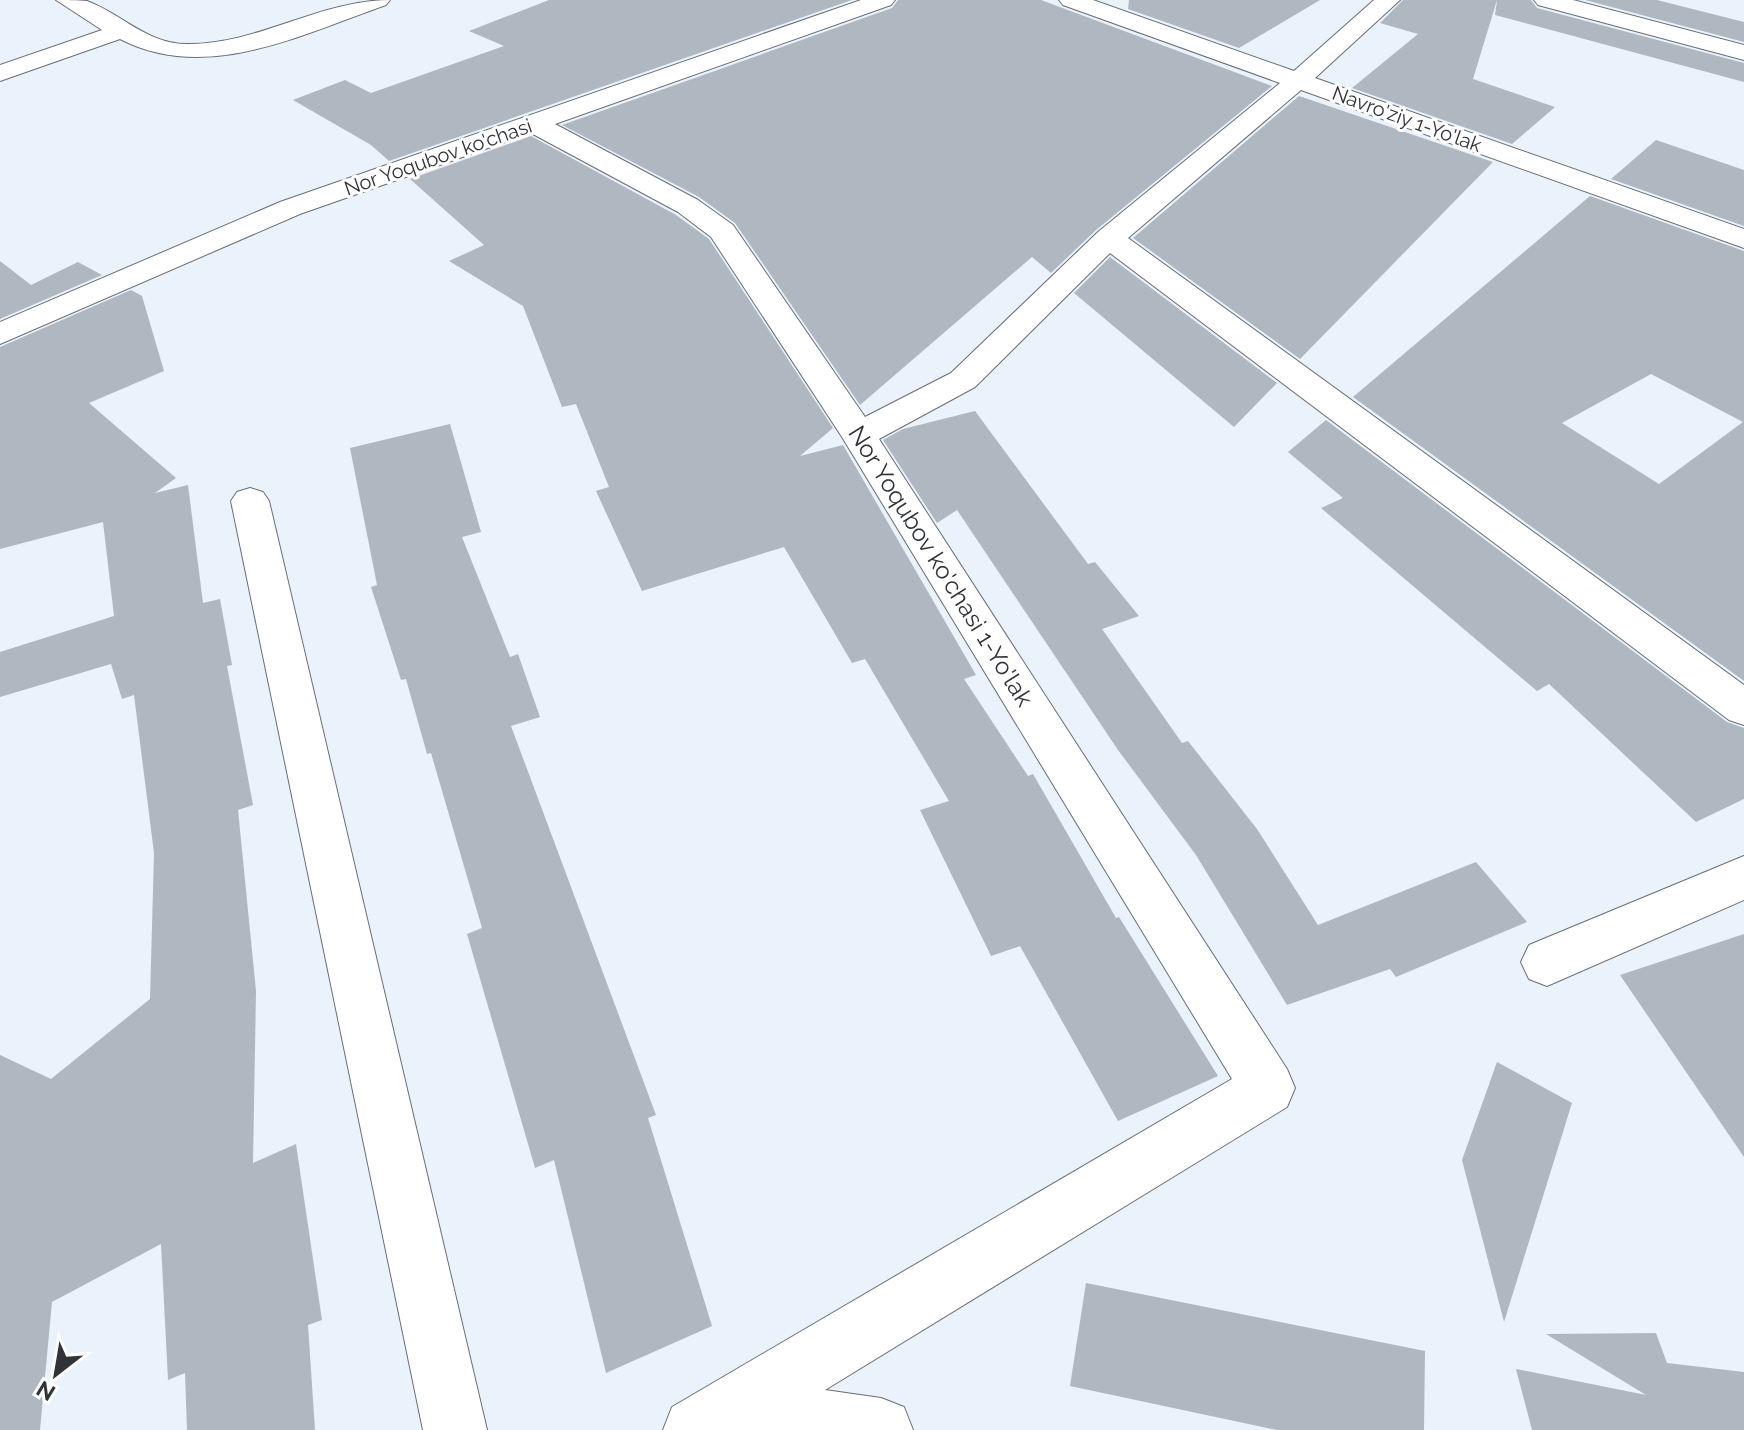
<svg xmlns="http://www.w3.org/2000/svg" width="1744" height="1430" font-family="Raleway,sans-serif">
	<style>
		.building { fill: #afb7c0; fill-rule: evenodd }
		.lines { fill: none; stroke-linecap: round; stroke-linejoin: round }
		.minor-casing { stroke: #686e76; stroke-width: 2 }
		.minor { fill: #fff; fill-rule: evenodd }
		.labels { text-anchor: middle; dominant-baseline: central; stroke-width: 6; stroke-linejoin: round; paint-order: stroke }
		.far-street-label { font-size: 20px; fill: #303337; stroke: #fefefe }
		.street-label { font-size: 24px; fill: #303337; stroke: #fefefe }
	</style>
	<rect width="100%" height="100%" fill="#eaf2fb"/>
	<!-- building -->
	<g class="building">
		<path d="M 549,0 L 852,0 L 389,161 L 371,145 L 293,100 L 345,80 L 371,93 L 504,46 L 469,31 Z"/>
		<path d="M 898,0 L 1041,0 L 1272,86 L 1096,230 L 1051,273 L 1032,257 L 860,405 L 735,223 L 699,197 L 562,125 L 892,8 Z"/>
		<path d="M 1129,0 L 1320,0 L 1239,48 L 1128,9 Z"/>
		<path d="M 1403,0 L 1497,0 L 1473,79 L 1555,107 L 1512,144 L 1352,88 L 1418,34 L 1380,23 Z"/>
		<path d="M 1497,0 L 1531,0 L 1537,8 L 1744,63 L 1744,82 L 1495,15 Z"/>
		<path d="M 1585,0 L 1657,0 L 1744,22 L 1744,42 Z"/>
		<path d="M 1299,96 L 1493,162 L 1300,359 L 1133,238 Z"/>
		<path d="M 531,136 L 676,215 L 709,239 L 833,428 L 800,456 L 843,445 L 976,675 L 964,679 L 1028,776 L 1033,774 L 1116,918 L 1119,917 L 1218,1076 L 1118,1121 L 1020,946 L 991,956 L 920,810 L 949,801 L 865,659 L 852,663 L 784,547 L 642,591 L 596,491 L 609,487 L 576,404 L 562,407 L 523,306 L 449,261 L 484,245 L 410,179 Z"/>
		<path d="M 1656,140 L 1744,170 L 1744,226 L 1611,179 Z"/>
		<path d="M 1590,196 L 1744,251 L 1744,681 L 1353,397 ZM 1651,374 L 1743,422 L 1659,484 L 1562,423 Z"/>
		<path d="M 1110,257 L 1277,383 L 1234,427 L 1074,293 Z"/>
		<path d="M 0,261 L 31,285 L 78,262 L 102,275 L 0,319 Z"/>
		<path d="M 131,290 L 142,296 L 164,371 L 89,403 L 176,478 L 155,493 L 188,485 L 203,603 L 220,599 L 232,665 L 227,666 L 253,805 L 238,810 L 256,991 L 253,1163 L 296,1144 L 322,1320 L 308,1325 L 315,1430 L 187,1430 L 185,1373 L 168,1380 L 161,1244 L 52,1302 L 40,1430 L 0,1430 L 0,1055 L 51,1079 L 150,999 L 154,853 L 134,695 L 122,699 L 111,664 L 0,697 L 0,652 L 114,616 L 103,522 L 0,549 L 0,347 Z"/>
		<path d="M 975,411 L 1088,564 L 1095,562 L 1139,616 L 1102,629 L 1182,743 L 1188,741 L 1257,829 L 1318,925 L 1476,862 L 1527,922 L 1396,977 L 1390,969 L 1287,1005 L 1196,855 L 1118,750 L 957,510 L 937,523 L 883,440 L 903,429 Z"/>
		<path d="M 1326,420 L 1727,722 L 1744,728 L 1744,799 L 1696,822 L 1549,684 L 1537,691 L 1321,508 L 1343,498 L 1288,452 Z"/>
		<path d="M 450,424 L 481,532 L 462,537 L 510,657 L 518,654 L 540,717 L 511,726 L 656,1115 L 648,1118 L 712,1326 L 606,1373 L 554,1160 L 535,1168 L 467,934 L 482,928 L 431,753 L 427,754 L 406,679 L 401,680 L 371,587 L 377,585 L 350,448 Z"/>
		<path d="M 1744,934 L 1744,1157 L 1620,975 Z"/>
		<path d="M 1497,1062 L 1572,1103 L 1504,1322 L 1462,1160 Z"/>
		<path d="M 1086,1283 L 1425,1351 L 1424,1430 L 1277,1430 L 1070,1386 Z"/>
		<path d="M 1656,1333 L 1667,1363 L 1744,1372 L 1744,1430 L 1532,1430 L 1516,1369 L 1646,1395 L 1546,1334 Z"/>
	</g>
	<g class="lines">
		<defs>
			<g id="minor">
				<path d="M 56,0 C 66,0 78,0 87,1 C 122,14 147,44 187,44 C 258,45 319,0 390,0 L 386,5 C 302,34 207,84 120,39 L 0,81 L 0,65 L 102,30 Z"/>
				<path d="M 861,0 L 895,0 L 891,5 L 555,124 L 698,200 L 733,225 L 865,417 L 951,373 L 1098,232 L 1280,83 L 1063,5 L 1059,0 L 1093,0 L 1294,71 L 1374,0 L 1400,0 L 1315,78 L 1744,229 L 1744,248 L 1301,90 L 1128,238 L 1744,685 L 1744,725 L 1729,720 L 1110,253 L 975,387 L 879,439 L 1287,1069 L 1295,1088 L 1287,1107 L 825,1390 L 881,1398 L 904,1407 L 913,1430 L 663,1430 L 672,1407 L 1232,1079 L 842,437 L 711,237 L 678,212 L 531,133 L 300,214 L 0,344 L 0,322 L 280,202 Z"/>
				<path d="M 1534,0 L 1573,0 L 1744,45 L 1744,60 L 1538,5 Z"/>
				<path d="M 250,488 L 263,492 L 269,501 L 487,1430 L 423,1430 L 231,501 L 237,492 Z"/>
				<path d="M 1744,856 L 1744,900 L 1547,986 L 1529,979 L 1521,962 L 1529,945 Z"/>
			</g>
		</defs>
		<!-- minor casing -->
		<use href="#minor" class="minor-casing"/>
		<!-- minor -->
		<use href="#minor" class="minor"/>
	</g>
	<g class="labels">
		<!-- far-street labels -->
		<g class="far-street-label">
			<text transform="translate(1407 119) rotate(20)">Navro'ziy 1-Yo'lak</text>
			<text transform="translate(438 157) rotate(-19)">Nor Yoqubov ko'chasi</text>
		</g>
		<!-- street labels -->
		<g class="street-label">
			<text transform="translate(941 566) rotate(58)">Nor Yoqubov ko'chasi 1-Yo'lak</text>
		</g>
	</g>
	<!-- north arrow -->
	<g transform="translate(56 1374) rotate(211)" stroke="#fefefe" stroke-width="6" paint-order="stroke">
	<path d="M0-6L14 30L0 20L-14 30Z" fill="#303337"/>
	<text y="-12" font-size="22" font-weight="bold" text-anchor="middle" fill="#303337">N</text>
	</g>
</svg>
